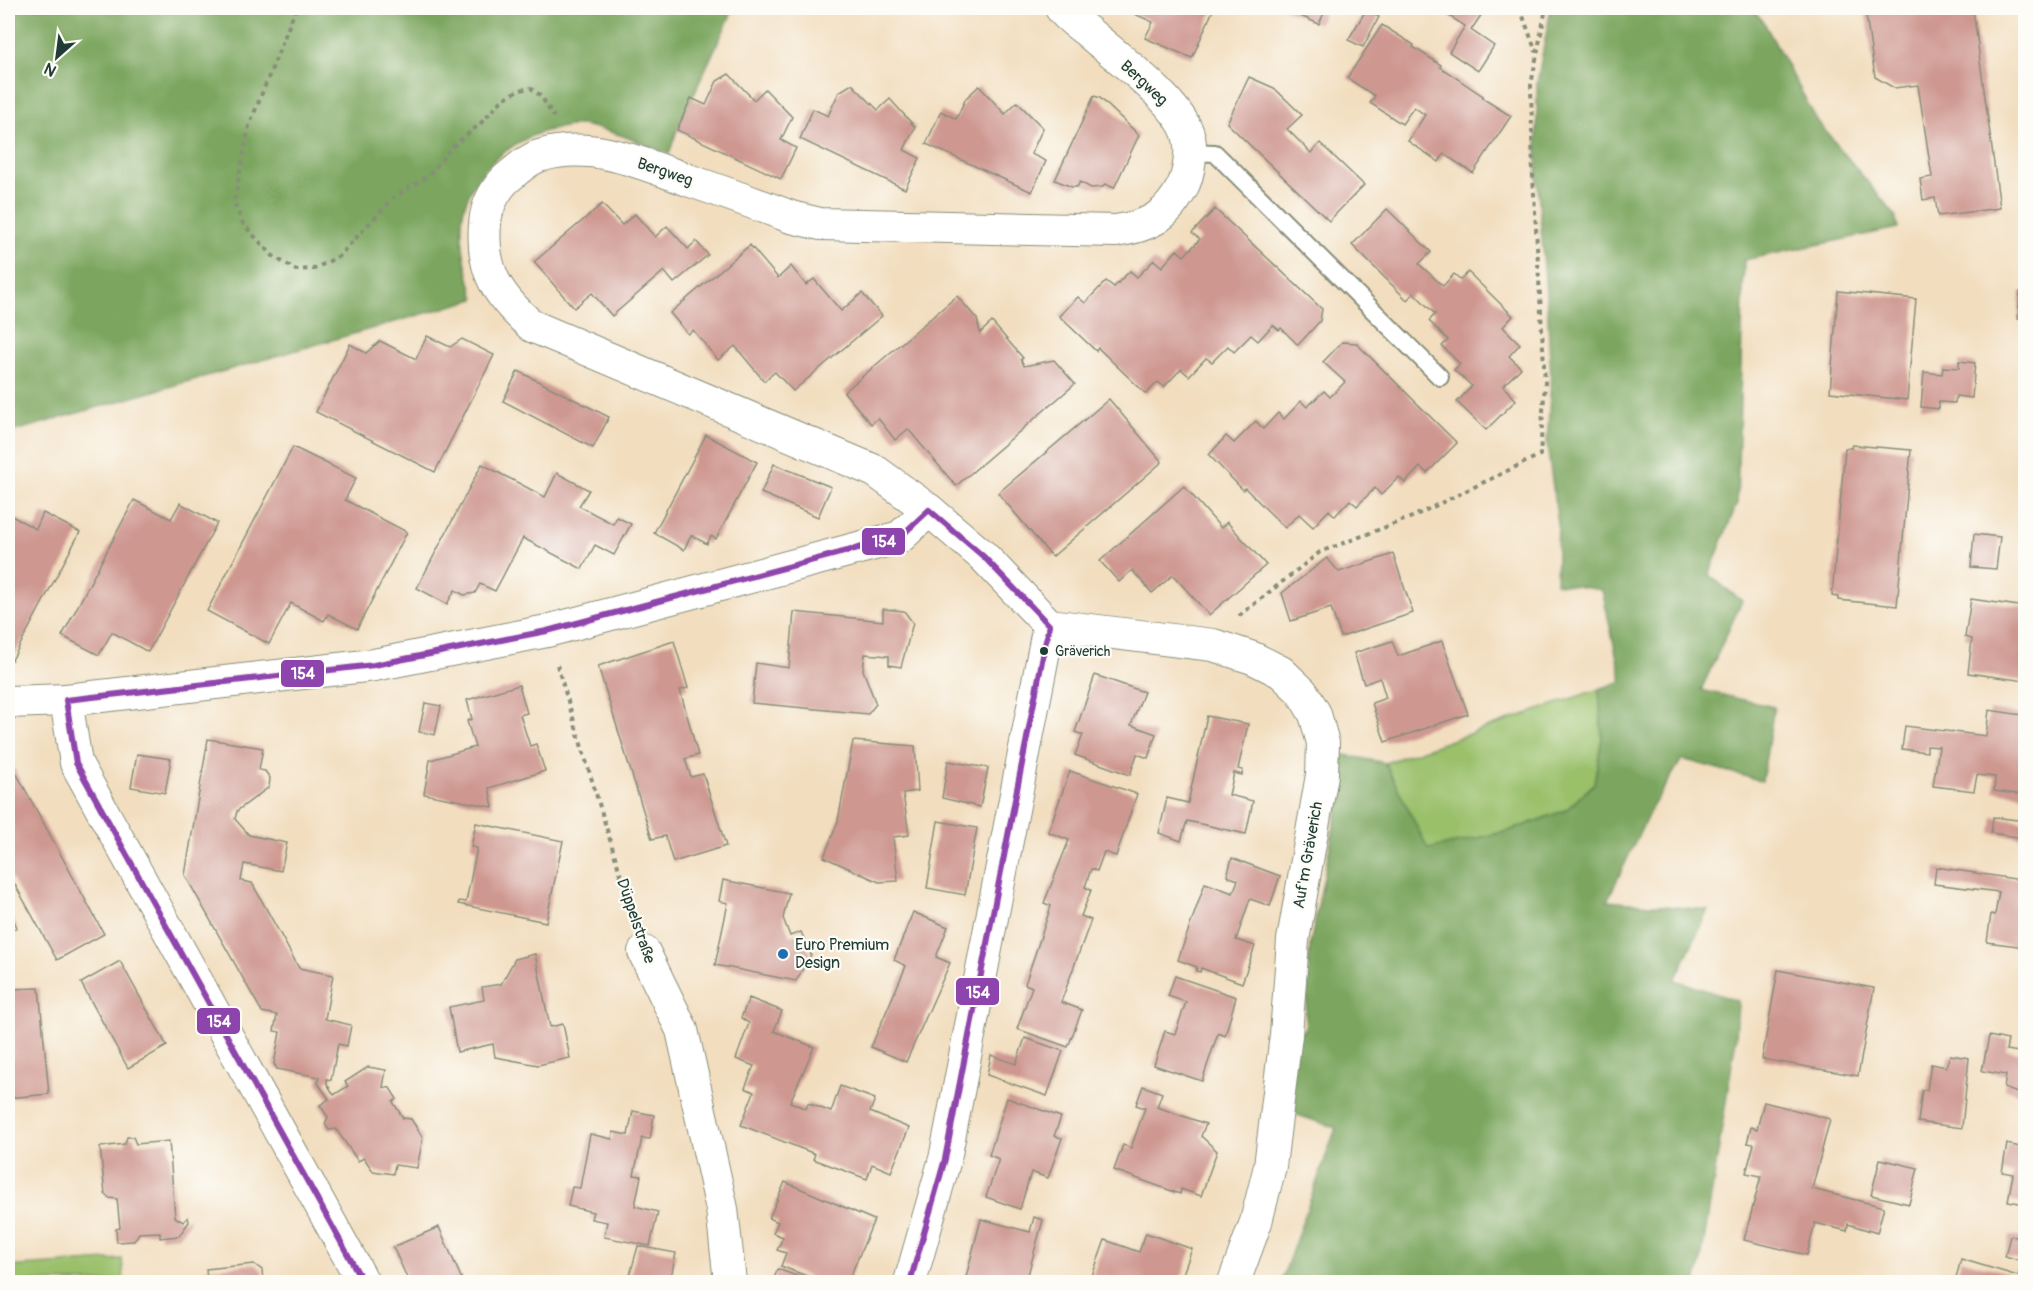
<svg xmlns="http://www.w3.org/2000/svg" width="2033" height="1290" font-family="Pangolin,sans-serif">
	<style>
		.green { fill: #9ac06b; stroke: #5c7e50; stroke-width: 1.5 }
		.forest { fill: #7ba65f; stroke: #4d724a; stroke-width: 1.5 }
		.building { fill: #ce9790 }
		.lines { fill: none; stroke-linecap: round; stroke-linejoin: round }
		.lane-casing { stroke: #888e7a; stroke-width: 20 }
		.street-casing { stroke: #888e7a; stroke-width: 34 }
		.path { stroke: #888e7a; stroke-width: 4; stroke-dasharray: 4.5 4.5; stroke-linecap: butt }
		.lane { stroke: #fff; stroke-width: 16 }
		.street { stroke: #fff; stroke-width: 32 }
		.bus-1-casing { stroke: #fdfcf7; stroke-width: 10 }
		.bus-1 { stroke: #8e44ad; stroke-width: 6 }
		.bus-dot { fill: #1f3d34; stroke: #fdfcf7; stroke-width: 2 }
		.poi-dot { fill: #1f6fb2; stroke: #fdfcf7; stroke-width: 2 }
		.labels { text-anchor: middle; dominant-baseline: central; stroke-width: 4.5; stroke-linejoin: round; paint-order: stroke }
		.bus-label { font-size: 14px; fill: #1f3d34; stroke: #fdfcf7; text-anchor: start }
		.street-label { font-size: 16px; fill: #1f3d34; stroke: #fdfcf7 }
		.poi-label { font-size: 16px; fill: #1f3d34; stroke: #fdfcf7; text-anchor: start }
		.line-badge { stroke: #fdfcf7; stroke-width: 2 }
		.badge-label { font-size: 16px; text-anchor: middle; font-weight: bold; fill: #fff }
	</style>
	<rect width="100%" height="100%" fill="#fdfcf7"/>
	<filter id="ink" filterUnits="userSpaceOnUse"><feTurbulence type="fractalNoise" baseFrequency=".0167" numOctaves="2"/><feDisplacementMap in="SourceGraphic" scale="12" xChannelSelector="R" yChannelSelector="G"/><feConvolveMatrix kernelMatrix="1 2 1 2 8 2 1 2 1" color-interpolation-filters="sRGB"/></filter>
	<filter id="wash" filterUnits="userSpaceOnUse"><feTurbulence type="fractalNoise" baseFrequency=".008" numOctaves="4" result="noise"/><feDisplacementMap in="SourceGraphic" scale="24" xChannelSelector="R" yChannelSelector="G"/><feGaussianBlur stdDeviation="1.35" result="paint"/><feColorMatrix in="noise" values="0 0 0 0 0 0 0 0 0 0 0 0 0 0 0 0 0 1.4 0 .05"/><feComposite in="paint" operator="in"/></filter>
	<g filter="url(#wash)">
		<rect width="100%" height="100%" fill="#f2debf"/>
		<!-- green -->
		<g class="green">
			<path d="M 1599,689 L 1602,738 L 1594,784 L 1566,810 L 1509,831 L 1428,850 L 1385,763 Z"/>
			<path d="M 122,1259 L 124,1282 L 8,1282 L 8,1267 Z"/>
		</g>
		<!-- forest -->
		<g class="forest">
			<path d="M 8,8 L 734,8 L 677,130 L 669,154 C 641,143 612,130 582,125 C 577,124 570,126 564,127 C 522,133 478,163 465,205 C 456,232 467,273 475,299 L 8,433 Z"/>
			<path d="M 1551,8 L 1751,8 L 1763,21 L 1818,122 L 1895,215 L 1898,228 L 1744,260 L 1737,503 L 1709,575 L 1742,601 L 1701,690 L 1774,707 L 1762,781 L 1682,759 L 1652,807 L 1607,901 L 1708,910 L 1675,980 L 1738,1001 L 1736,1038 L 1700,1267 L 1696,1282 L 1281,1282 L 1336,1128 L 1286,1111 L 1293,1031 L 1305,1031 L 1310,945 L 1336,817 L 1340,786 L 1339,754 L 1385,763 L 1428,849 L 1509,831 L 1566,810 L 1594,784 L 1602,738 L 1599,689 L 1622,681 L 1602,590 L 1556,583 L 1558,524 L 1547,444 L 1551,380 L 1548,319 L 1537,175 L 1537,83 Z"/>
		</g>
		<g id="blocks">
			<!-- building -->
			<g class="building">
				<path d="M 1121,8 L 1214,8 L 1192,58 L 1145,38 L 1153,22 Z"/>
				<path d="M 1282,8 L 1326,8 L 1319,24 Z"/>
				<path d="M 1445,8 L 1486,8 L 1471,30 L 1494,46 L 1478,71 L 1449,52 L 1465,26 L 1443,12 Z"/>
				<path d="M 1865,8 L 1973,9 L 2000,208 L 1938,216 L 1935,198 L 1923,200 L 1920,179 L 1932,177 L 1918,85 L 1894,88 L 1875,77 Z"/>
				<path d="M 1366,10 L 1379,17 L 1363,47 L 1348,40 Z"/>
				<path d="M 1382,25 L 1414,45 L 1413,47 L 1441,65 L 1440,67 L 1483,96 L 1482,98 L 1511,116 L 1473,173 L 1444,154 L 1439,162 L 1408,141 L 1425,115 L 1414,107 L 1402,124 L 1370,103 L 1375,96 L 1347,78 Z"/>
				<path d="M 729,74 L 754,100 L 765,89 L 792,117 L 781,140 L 796,148 L 781,179 L 677,130 L 691,98 L 706,105 L 717,81 Z"/>
				<path d="M 1249,77 L 1274,88 L 1302,115 L 1287,129 L 1311,153 L 1320,143 L 1364,185 L 1329,221 L 1227,123 Z"/>
				<path d="M 852,84 L 878,110 L 890,99 L 915,127 L 904,150 L 920,158 L 905,189 L 800,139 L 813,109 L 828,116 L 839,92 Z"/>
				<path d="M 979,86 L 1005,114 L 1017,102 L 1043,128 L 1031,154 L 1046,161 L 1032,192 L 926,144 L 941,111 L 956,119 L 966,98 Z"/>
				<path d="M 1094,96 L 1100,98 L 1139,135 L 1114,188 L 1105,184 L 1103,187 L 1091,188 L 1080,182 L 1077,187 L 1072,187 L 1055,180 Z"/>
				<path d="M 602,204 L 622,225 L 635,214 L 655,237 L 667,226 L 688,249 L 696,241 L 708,255 L 674,283 L 664,271 L 612,316 L 592,293 L 574,308 L 534,262 Z"/>
				<path d="M 1215,209 L 1322,309 L 1320,321 L 1298,345 L 1281,328 L 1279,330 L 1273,325 L 1258,341 L 1251,335 L 1234,352 L 1228,346 L 1212,362 L 1206,358 L 1189,376 L 1181,369 L 1164,387 L 1158,382 L 1146,394 L 1098,348 L 1096,351 L 1059,316 L 1078,297 L 1085,303 L 1106,281 L 1114,287 L 1130,271 L 1137,277 L 1154,260 L 1162,267 L 1177,250 L 1184,256 L 1200,239 L 1192,233 Z"/>
				<path d="M 1387,209 L 1431,252 L 1419,264 L 1443,286 L 1454,274 L 1461,280 L 1468,272 L 1513,316 L 1503,327 L 1520,344 L 1509,356 L 1521,368 L 1503,386 L 1516,400 L 1486,430 L 1457,402 L 1472,386 L 1454,370 L 1460,364 L 1442,346 L 1448,340 L 1429,321 L 1435,314 L 1414,293 L 1407,300 L 1352,245 Z"/>
				<path d="M 750,245 L 778,278 L 791,266 L 806,285 L 814,279 L 841,311 L 862,293 L 882,316 L 793,391 L 775,372 L 764,381 L 735,346 L 718,360 L 693,330 L 688,334 L 670,313 Z"/>
				<path d="M 1838,291 L 1916,299 L 1907,400 L 1830,392 Z"/>
				<path d="M 2020,292 L 2025,293 L 2025,320 L 2018,319 Z"/>
				<path d="M 957,296 L 977,319 L 980,333 L 992,322 L 1023,358 L 1021,359 L 1024,366 L 1054,360 L 1075,384 L 956,486 L 908,429 L 895,440 L 878,418 L 871,424 L 844,392 Z"/>
				<path d="M 427,336 L 450,347 L 462,339 L 494,355 L 435,472 L 316,412 L 350,344 L 366,353 L 380,341 L 416,359 Z"/>
				<path d="M 1342,342 L 1356,343 L 1457,443 L 1427,473 L 1420,467 L 1405,483 L 1399,477 L 1381,495 L 1375,488 L 1357,506 L 1350,500 L 1335,516 L 1329,510 L 1313,527 L 1299,514 L 1285,528 L 1245,488 L 1243,490 L 1209,455 L 1226,436 L 1234,443 L 1256,421 L 1263,429 L 1278,413 L 1284,419 L 1301,401 L 1307,407 L 1324,391 L 1330,397 L 1345,382 L 1323,362 Z"/>
				<path d="M 1959,361 L 1975,363 L 1972,398 L 1956,396 L 1955,403 L 1939,402 L 1939,409 L 1921,407 L 1924,372 L 1942,374 L 1943,367 L 1959,368 Z"/>
				<path d="M 518,371 L 609,417 L 593,448 L 503,401 Z"/>
				<path d="M 1109,399 L 1162,462 L 1052,557 L 998,493 Z"/>
				<path d="M 706,435 L 757,462 L 716,539 L 711,536 L 707,544 L 691,535 L 684,550 L 654,533 Z"/>
				<path d="M 1852,445 L 1911,450 L 1897,606 L 1838,600 L 1838,597 L 1832,596 L 1845,448 L 1851,448 Z"/>
				<path d="M 293,447 L 356,478 L 345,500 L 407,532 L 357,629 L 328,614 L 324,621 L 291,603 L 269,644 L 207,611 Z"/>
				<path d="M 482,464 L 545,497 L 557,473 L 589,490 L 579,506 L 613,524 L 617,517 L 631,524 L 614,555 L 595,545 L 582,569 L 523,538 L 495,591 L 480,584 L 475,593 L 464,595 L 455,590 L 447,604 L 417,588 Z"/>
				<path d="M 774,464 L 831,487 L 818,517 L 761,493 Z"/>
				<path d="M 1184,486 L 1221,528 L 1227,522 L 1266,565 L 1209,615 L 1173,575 L 1152,593 L 1132,570 L 1119,582 L 1100,561 Z"/>
				<path d="M 134,500 L 171,519 L 180,503 L 217,523 L 148,652 L 112,632 L 99,655 L 62,636 Z"/>
				<path d="M 43,513 L 80,532 L 12,660 L 8,658 L 8,514 L 36,529 Z"/>
				<path d="M 1974,534 L 2000,537 L 1996,569 L 1971,567 Z"/>
				<path d="M 1393,554 L 1413,613 L 1341,637 L 1331,608 L 1291,621 L 1282,593 L 1327,558 L 1339,572 Z"/>
				<path d="M 1971,599 L 2025,607 L 2025,681 L 1968,673 L 1972,639 L 1965,637 Z"/>
				<path d="M 883,609 L 904,611 L 913,623 L 901,667 L 889,665 L 889,656 L 865,654 L 863,670 L 876,704 L 868,714 L 752,703 L 756,663 L 789,668 L 794,612 L 883,621 Z"/>
				<path d="M 674,641 L 688,688 L 680,690 L 698,755 L 685,759 L 691,777 L 703,774 L 726,846 L 673,862 L 665,836 L 652,839 L 598,666 Z"/>
				<path d="M 1392,641 L 1398,656 L 1442,641 L 1468,714 L 1385,742 L 1372,703 L 1386,698 L 1380,678 L 1364,684 L 1354,653 Z"/>
				<path d="M 1095,675 L 1144,692 L 1131,725 L 1156,734 L 1148,758 L 1137,754 L 1130,775 L 1075,755 L 1083,735 L 1075,732 Z"/>
				<path d="M 519,685 L 527,713 L 520,715 L 530,746 L 536,744 L 545,771 L 489,788 L 493,807 L 424,794 L 430,760 L 475,747 L 467,721 L 472,719 L 467,700 Z"/>
				<path d="M 425,703 L 441,706 L 435,735 L 419,732 Z"/>
				<path d="M 2024,703 L 2025,795 L 1994,791 L 1995,777 L 1977,775 L 1974,791 L 1933,786 L 1939,747 L 1927,746 L 1927,752 L 1902,749 L 1905,726 L 1986,736 L 1989,710 L 2022,715 Z"/>
				<path d="M 1207,716 L 1248,724 L 1238,769 L 1243,770 L 1242,775 L 1234,773 L 1229,795 L 1253,801 L 1246,834 L 1187,821 L 1181,841 L 1159,833 L 1167,798 L 1188,803 Z"/>
				<path d="M 208,739 L 263,748 L 259,770 L 265,771 L 270,778 L 269,787 L 237,811 L 235,819 L 249,835 L 287,843 L 281,871 L 244,864 L 241,881 L 252,883 L 299,968 L 333,975 L 325,1019 L 351,1025 L 347,1046 L 338,1044 L 331,1080 L 327,1079 L 327,1084 L 334,1095 L 348,1086 L 345,1082 L 368,1067 L 386,1070 L 383,1087 L 390,1088 L 397,1099 L 393,1102 L 403,1118 L 411,1119 L 423,1138 L 417,1168 L 395,1165 L 393,1174 L 373,1171 L 364,1158 L 358,1161 L 336,1129 L 329,1130 L 325,1124 L 328,1117 L 320,1105 L 329,1099 L 318,1083 L 319,1077 L 277,1069 L 274,1064 L 280,1032 L 274,1031 L 277,1015 L 262,1012 L 185,875 Z"/>
				<path d="M 853,741 L 915,746 L 918,791 L 903,793 L 909,835 L 893,837 L 898,881 L 879,882 L 824,857 L 838,821 Z"/>
				<path d="M 137,754 L 171,759 L 165,793 L 131,787 Z"/>
				<path d="M 8,758 L 104,934 L 57,960 L 8,872 L 8,849 L 10,848 L 8,844 Z"/>
				<path d="M 948,761 L 988,768 L 980,807 L 942,798 Z"/>
				<path d="M 1070,771 L 1137,794 L 1116,856 L 1104,852 L 1097,871 L 1091,869 L 1085,887 L 1091,890 L 1081,916 L 1091,920 L 1061,1002 L 1082,1010 L 1068,1047 L 1017,1029 L 1032,987 L 1025,984 L 1051,906 L 1044,903 L 1069,840 L 1048,832 Z"/>
				<path d="M 1993,817 L 2025,821 L 2023,838 L 1991,833 Z"/>
				<path d="M 938,821 L 977,828 L 965,895 L 927,888 Z"/>
				<path d="M 476,823 L 563,841 L 546,922 L 458,904 L 459,901 L 466,902 L 477,848 L 471,847 Z"/>
				<path d="M 2024,855 L 2025,947 L 1987,942 L 1991,914 L 1995,915 L 1999,892 L 1934,884 L 1936,867 L 2021,880 Z"/>
				<path d="M 1232,858 L 1280,876 L 1270,906 L 1250,899 L 1236,940 L 1255,946 L 1242,983 L 1201,968 L 1200,972 L 1196,971 L 1197,967 L 1178,960 L 1205,883 L 1233,893 L 1238,880 L 1227,876 Z"/>
				<path d="M 723,880 L 789,893 L 783,918 L 790,936 L 801,932 L 811,955 L 796,981 L 715,965 L 728,903 L 719,901 Z"/>
				<path d="M 8,910 L 17,927 L 8,933 Z"/>
				<path d="M 913,912 L 948,927 L 936,957 L 950,963 L 906,1062 L 871,1047 L 906,966 L 894,960 Z"/>
				<path d="M 535,954 L 550,1027 L 563,1024 L 570,1058 L 538,1065 L 495,1057 L 493,1044 L 457,1052 L 449,1007 L 484,1000 L 482,987 L 501,984 L 515,959 Z"/>
				<path d="M 120,961 L 167,1046 L 128,1068 L 81,983 Z"/>
				<path d="M 1778,970 L 1874,988 L 1858,1076 L 1762,1059 Z"/>
				<path d="M 1175,976 L 1236,997 L 1225,1036 L 1218,1033 L 1202,1081 L 1154,1065 L 1165,1031 L 1175,1034 L 1186,1002 L 1168,996 Z"/>
				<path d="M 2024,976 L 2025,976 L 2025,997 L 2021,996 Z"/>
				<path d="M 39,988 L 49,1094 L 8,1098 L 8,989 Z"/>
				<path d="M 749,998 L 782,1011 L 774,1031 L 814,1047 L 790,1102 L 806,1109 L 808,1103 L 831,1112 L 840,1086 L 875,1099 L 870,1112 L 909,1128 L 891,1172 L 872,1164 L 867,1179 L 813,1159 L 815,1154 L 741,1125 L 754,1092 L 745,1088 L 754,1066 L 736,1059 L 749,1023 L 741,1018 Z"/>
				<path d="M 1989,1036 L 2008,1040 L 2006,1050 L 2025,1053 L 2025,1096 L 2004,1088 L 2006,1075 L 1982,1071 Z"/>
				<path d="M 1025,1038 L 1063,1051 L 1047,1096 L 987,1075 L 991,1055 L 1016,1064 Z"/>
				<path d="M 1950,1055 L 1969,1058 L 1962,1128 L 1918,1122 L 1922,1090 L 1927,1090 L 1931,1064 L 1946,1067 Z"/>
				<path d="M 1143,1086 L 1162,1093 L 1157,1107 L 1206,1124 L 1201,1136 L 1217,1151 L 1201,1196 L 1181,1189 L 1180,1194 L 1114,1170 L 1123,1145 L 1131,1148 L 1145,1108 L 1136,1105 Z"/>
				<path d="M 1007,1098 L 1061,1117 L 1054,1136 L 1062,1138 L 1048,1178 L 1031,1172 L 1020,1209 L 986,1197 L 999,1159 L 989,1155 Z"/>
				<path d="M 1764,1102 L 1830,1119 L 1812,1189 L 1884,1207 L 1877,1233 L 1848,1224 L 1847,1231 L 1815,1223 L 1807,1255 L 1744,1240 L 1761,1176 L 1746,1173 L 1754,1144 L 1747,1143 L 1751,1127 L 1757,1129 Z"/>
				<path d="M 633,1111 L 654,1115 L 650,1139 L 642,1138 L 634,1175 L 641,1176 L 635,1206 L 658,1212 L 650,1246 L 604,1237 L 607,1222 L 591,1219 L 593,1212 L 568,1206 L 572,1187 L 580,1188 L 590,1134 L 612,1139 L 613,1132 L 628,1135 Z"/>
				<path d="M 127,1137 L 133,1137 L 136,1144 L 169,1141 L 175,1217 L 183,1222 L 188,1217 L 189,1222 L 179,1236 L 160,1238 L 160,1232 L 139,1233 L 134,1241 L 117,1242 L 116,1229 L 120,1228 L 117,1199 L 109,1198 L 105,1194 L 100,1147 L 125,1144 Z"/>
				<path d="M 2007,1144 L 2025,1148 L 2025,1204 L 2008,1201 L 2013,1174 L 2002,1172 Z"/>
				<path d="M 1880,1159 L 1918,1168 L 1909,1204 L 1871,1195 Z"/>
				<path d="M 785,1182 L 874,1220 L 848,1282 L 821,1282 L 781,1266 L 786,1253 L 777,1250 L 783,1237 L 773,1233 L 778,1222 L 769,1218 Z"/>
				<path d="M 1034,1217 L 1043,1220 L 1026,1282 L 988,1282 L 966,1277 L 981,1219 L 1030,1232 Z"/>
				<path d="M 439,1227 L 463,1282 L 409,1282 L 393,1247 Z"/>
				<path d="M 1146,1233 L 1192,1249 L 1180,1282 L 1097,1282 L 1099,1278 L 1092,1276 L 1105,1240 L 1139,1252 Z"/>
				<path d="M 2010,1236 L 2025,1238 L 2025,1282 L 1955,1282 L 1961,1259 L 2018,1276 L 2022,1261 L 2005,1256 Z"/>
				<path d="M 638,1246 L 676,1253 L 670,1282 L 628,1282 Z"/>
				<path d="M 254,1264 L 262,1270 L 263,1282 L 207,1282 L 206,1269 Z"/>
				<path d="M 778,1269 L 812,1282 L 772,1282 Z"/>
			</g>
		</g>
	</g>
	<g filter="url(#ink)">
		<use href="#blocks" fill-opacity="0" stroke="#888e7a" stroke-width="1.5"/>
		<g class="lines">
			<defs>
				<path id="lane" d="M 1189,152 L 1215,153 L 1440,377"/>
				<g id="street">
					<path d="M 929,510 L 875,471 L 532,326 C 498,296 481,271 485,224 C 486,205 497,185 512,174 C 521,166 532,157 543,155 C 593,141 642,163 688,180 C 723,192 757,204 791,217 L 820,224 L 1116,231 C 1148,226 1166,218 1182,188 C 1189,174 1193,150 1188,134 C 1177,100 1115,56 1088,32 C 1079,25 1067,17 1061,8"/>
					<path d="M 1049,625 L 1213,645 L 1253,658 L 1281,672 L 1302,692 L 1315,714 L 1323,743 L 1322,775 L 1293,940 L 1286,1035 L 1270,1166 L 1256,1222 L 1234,1282"/>
					<path d="M 66,700 L 76,763 L 363,1282"/>
					<path d="M 8,702 L 66,700 L 374,665 L 547,631 L 900,537 L 929,510 L 984,557 L 1049,625"/>
					<path d="M 644,952 L 682,1030 L 722,1209 L 730,1282"/>
					<path d="M 910,1282 L 945,1159 L 1049,625"/>
				</g>
			</defs>
			<!-- lane casing -->
			<use href="#lane" class="lane-casing"/>
			<!-- street casing -->
			<use href="#street" class="street-casing"/>
			<!-- path -->
			<g class="path">
				<path d="M 296,8 L 249,126 L 234,202 L 243,224 L 273,256 L 296,270 L 314,269 L 339,256 L 394,197 L 428,176 L 453,146 L 480,124 L 503,99 L 519,90 L 531,88 L 541,96 L 554,117"/>
				<path d="M 1520,8 L 1536,52"/>
				<path d="M 1239,616 L 1320,552 L 1412,517 L 1540,455 L 1545,382 L 1533,177 L 1531,85 L 1546,8"/>
				<path d="M 557,665 L 634,919"/>
			</g>
			<!-- lane -->
			<use href="#lane" class="lane"/>
			<!-- street -->
			<use href="#street" class="street"/>
			<defs>
				<path id="bus-1" d="M 363,1282 L 76,763 L 66,700 L 374,665 L 547,631 L 900,537 L 929,510 L 984,557 L 1049,625 L 945,1159 L 910,1282"/>
			</defs>
			<!-- bus-1 casing -->
			<use href="#bus-1" class="bus-1-casing"/>
			<!-- bus-1 -->
			<use href="#bus-1" class="bus-1"/>
		</g>
	</g>
	<!-- markers -->
	<circle class="bus-dot" cx="1044" cy="651" r="5"/>
	<circle class="poi-dot" cx="783" cy="954" r="6"/>
	<g class="labels">
		<!-- bus labels -->
		<g class="bus-label">
			<text x="1055" y="651">Gräverich</text>
		</g>
		<!-- street labels -->
		<g class="street-label">
			<text transform="translate(1144 83) rotate(43)">Bergweg</text>
			<text transform="translate(665 172) rotate(19)">Bergweg</text>
			<text transform="translate(1308 855) rotate(-80)">Auf'm Gräverich</text>
			<text transform="translate(636 921) rotate(71)">Düppelstraße</text>
		</g>
		<!-- poi labels -->
		<g class="poi-label">
			<text x="795" y="945">Euro Premium<tspan x="795" dy="18">Design</tspan></text>
		</g>
	</g>
	<g class="line-badge">
		<rect x="861" y="527" width="45" height="29" rx="6" fill="#8e44ad"/>
		<rect x="280" y="659" width="45" height="29" rx="6" fill="#8e44ad"/>
		<rect x="955" y="977" width="45" height="29" rx="6" fill="#8e44ad"/>
		<rect x="196" y="1007" width="45" height="28" rx="6" fill="#8e44ad"/>
	</g>
	<g class="badge-label">
		<text x="884" y="547">154</text>
		<text x="303" y="679">154</text>
		<text x="978" y="998">154</text>
		<text x="219" y="1027">154</text>
	</g>
	<!-- margin -->
	<rect width="2033" height="1290" fill="none" stroke="#fdfcf7" stroke-width="30"/>
	<!-- north arrow -->
	<g transform="translate(57 57) rotate(208)" stroke="#fdfcf7" stroke-width="4.5" paint-order="stroke">
	<path d="M0-4.5L10 22L0 15L-10 22Z" fill="#1f3d34"/>
	<text y="-9" font-size="16" font-weight="bold" text-anchor="middle" fill="#1f3d34">N</text>
	</g>
</svg>
